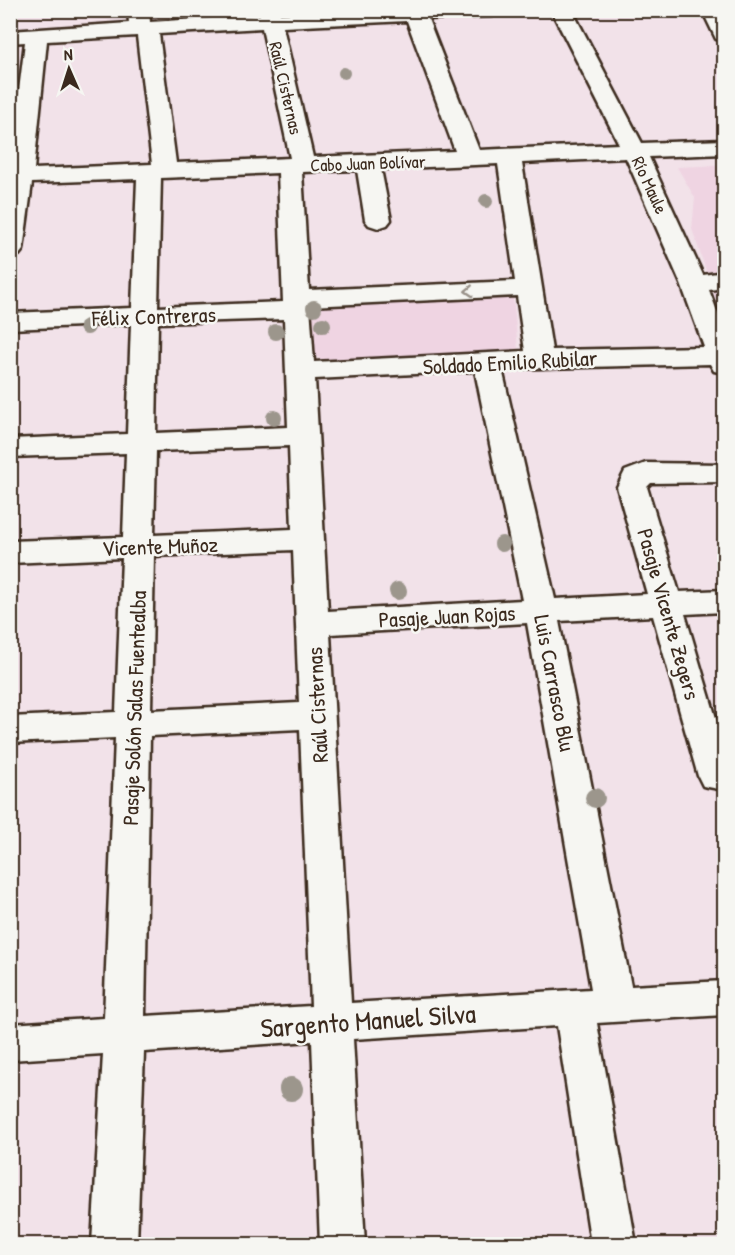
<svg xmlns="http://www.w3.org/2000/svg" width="735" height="1255" font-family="'Patrick Hand',sans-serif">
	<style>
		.built { fill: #efd4e2 }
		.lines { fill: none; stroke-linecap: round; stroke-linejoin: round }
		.minor-casing { stroke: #3b2a1e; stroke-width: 5 }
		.minor { fill: #f6f6f2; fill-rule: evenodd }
		.tree { fill: #9c968c }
		.oneway { stroke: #989088 }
		.labels { text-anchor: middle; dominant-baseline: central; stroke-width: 5; stroke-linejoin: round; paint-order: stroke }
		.far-street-label { font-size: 18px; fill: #3b2a1e; stroke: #f6f6f2 }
		.street-label { font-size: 22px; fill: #3b2a1e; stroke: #f6f6f2 }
		.near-street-label { font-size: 27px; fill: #3b2a1e; stroke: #f6f6f2 }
	</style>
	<rect width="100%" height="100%" fill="#f2e2e9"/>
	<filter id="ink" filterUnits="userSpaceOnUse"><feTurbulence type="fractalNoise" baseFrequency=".0167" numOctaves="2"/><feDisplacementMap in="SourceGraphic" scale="12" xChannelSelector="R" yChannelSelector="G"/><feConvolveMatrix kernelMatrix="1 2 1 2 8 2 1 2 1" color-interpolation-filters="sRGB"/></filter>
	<g filter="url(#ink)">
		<!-- built -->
		<g class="built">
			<path d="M 724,165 L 724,323 L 692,229 L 695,198 L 677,167 Z"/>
			<path d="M 513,296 L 518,350 L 324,361 L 312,354 L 309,310 L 320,303 Z"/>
		</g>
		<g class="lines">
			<defs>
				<g id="minor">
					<path d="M 128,10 L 149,10 L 150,22 L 260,15 L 259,10 L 280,10 L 280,14 L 355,10 L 502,10 L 499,14 L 492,16 L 428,19 L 479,150 L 619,144 L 551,10 L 572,10 L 642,143 L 724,140 L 724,154 L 649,157 L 703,275 L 724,272 L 724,288 L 709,290 L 724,330 L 724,373 L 714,371 L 710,364 L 502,369 L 555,599 L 647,594 L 617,487 L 625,471 L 646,463 L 724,464 L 724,482 L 651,483 L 647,487 L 679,592 L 724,590 L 724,612 L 685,614 L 724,745 L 724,790 L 703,786 L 698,776 L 653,616 L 559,621 L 631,986 L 724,981 L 724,1015 L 597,1023 L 636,1244 L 591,1244 L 557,1026 L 353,1039 L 365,1244 L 320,1244 L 312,1041 L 144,1052 L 137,1244 L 92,1244 L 103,1054 L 10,1060 L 10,1024 L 104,1018 L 115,738 L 10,743 L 10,717 L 116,712 L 122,558 L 10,563 L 10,541 L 123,537 L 126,453 L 10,457 L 10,439 L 127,434 L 131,324 L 10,329 L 10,313 L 132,308 L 137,179 L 32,183 L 23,250 L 19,255 L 10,258 L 10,163 L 25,42 L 10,43 L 10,31 L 129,23 ZM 407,21 L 455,151 L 313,157 L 283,27 ZM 262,28 L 290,158 L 176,163 L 159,34 ZM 137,36 L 152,164 L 34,169 L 47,41 ZM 626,158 L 681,284 L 704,347 L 552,350 L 522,163 ZM 498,164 L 515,281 L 309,290 L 302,172 L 357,170 L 365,220 L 369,225 L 378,228 L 387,225 L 391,220 L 381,169 ZM 278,173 L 283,302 L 158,307 L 161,178 ZM 517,296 L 525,351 L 314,362 L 310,306 ZM 284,319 L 288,427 L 156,433 L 158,323 ZM 475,371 L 522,600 L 328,611 L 315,379 ZM 289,446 L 292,529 L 154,535 L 156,451 ZM 293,550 L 299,703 L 151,710 L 154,556 ZM 527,623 L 591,989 L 351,1003 L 330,634 ZM 300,729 L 311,1006 L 145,1016 L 150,736 Z"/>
					<path d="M 702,10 L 723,10 L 724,40 L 716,39 Z"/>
				</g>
			</defs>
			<!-- minor casing -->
			<use href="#minor" class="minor-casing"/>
			<!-- minor -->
			<use href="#minor" class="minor"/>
		</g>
		<!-- trees -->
		<g class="tree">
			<circle cx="344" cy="73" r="6"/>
			<circle cx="486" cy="201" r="7"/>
			<circle cx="314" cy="308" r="8"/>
			<circle cx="323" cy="325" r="8"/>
			<circle cx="87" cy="327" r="8"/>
			<circle cx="276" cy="332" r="8"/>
			<circle cx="274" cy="418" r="8"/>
			<circle cx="502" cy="544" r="8"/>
			<circle cx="398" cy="591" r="9"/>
			<circle cx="595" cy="798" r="10"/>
			<circle cx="291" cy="1089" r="12"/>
		</g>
		<!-- one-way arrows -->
		<defs><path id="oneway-chevron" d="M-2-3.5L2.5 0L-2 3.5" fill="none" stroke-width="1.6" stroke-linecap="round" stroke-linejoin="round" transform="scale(1.5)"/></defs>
		<use class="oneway" href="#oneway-chevron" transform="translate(469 291) rotate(177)"/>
	</g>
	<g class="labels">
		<!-- far-street labels -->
		<g class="far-street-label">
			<text transform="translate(286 88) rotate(77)">Raúl Cisternas</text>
			<text transform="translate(368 163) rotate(-2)">Cabo Juan Bolívar</text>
			<text transform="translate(650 185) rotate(65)">Río Maule</text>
		</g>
		<!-- street labels -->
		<g class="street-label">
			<text transform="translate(154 316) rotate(-2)">Félix Contreras</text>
			<text transform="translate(510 362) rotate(-3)">Soldado Emilio Rubilar</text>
			<text transform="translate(160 546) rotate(-2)">Vicente Muñoz</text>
			<text transform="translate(669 614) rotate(74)">Pasaje Vicente Zegers</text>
			<text transform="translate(447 616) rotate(-3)">Pasaje Juan Rojas</text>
			<text transform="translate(555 683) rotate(79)">Luis Carrasco Blu</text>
			<text transform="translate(317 705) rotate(-93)">Raúl Cisternas</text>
			<text transform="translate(134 708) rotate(-88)">Pasaje Solón Salas Fuentealba</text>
		</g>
		<!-- near-street labels -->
		<g class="near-street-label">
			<text transform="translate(368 1020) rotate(-4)">Sargento Manuel Silva</text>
		</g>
	</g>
	<!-- margin -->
	<rect width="735" height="1255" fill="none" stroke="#f6f6f2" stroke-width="36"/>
	<rect x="18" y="18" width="699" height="1219" fill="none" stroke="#3b2a1e" stroke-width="2" filter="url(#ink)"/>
	<!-- north arrow -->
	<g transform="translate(69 69) rotate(357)" stroke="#f6f6f2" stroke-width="4.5" paint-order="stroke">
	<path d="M0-4.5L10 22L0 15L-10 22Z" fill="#3b2a1e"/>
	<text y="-9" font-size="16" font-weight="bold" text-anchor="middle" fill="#3b2a1e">N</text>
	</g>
</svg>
